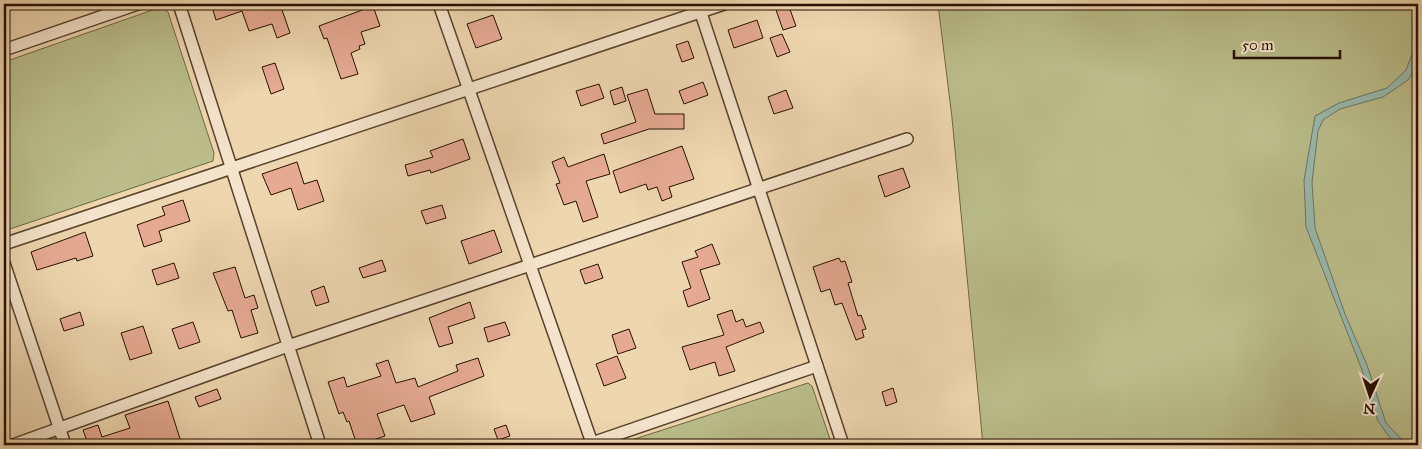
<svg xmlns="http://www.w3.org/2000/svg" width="1422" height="449" font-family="'IM FELL Great Primer',serif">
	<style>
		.green { fill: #babd8a; stroke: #706645 }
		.water { fill: #99b9ac; stroke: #6b7567 }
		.building { fill: #e6aa93; stroke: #261000 }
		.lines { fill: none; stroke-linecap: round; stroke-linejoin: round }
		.minor-casing { stroke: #58422c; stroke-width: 14 }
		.minor { stroke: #f4e4cb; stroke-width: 11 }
	</style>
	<rect width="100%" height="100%" fill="#eed6af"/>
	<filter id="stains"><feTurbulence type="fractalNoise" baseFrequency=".004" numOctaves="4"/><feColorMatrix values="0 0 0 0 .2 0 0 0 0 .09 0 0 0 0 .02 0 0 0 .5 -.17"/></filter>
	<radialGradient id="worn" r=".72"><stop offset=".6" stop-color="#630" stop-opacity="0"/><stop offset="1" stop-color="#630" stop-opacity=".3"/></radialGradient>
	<!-- green -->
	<g class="green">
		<path d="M 938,4 L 1418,4 L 1418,445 L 983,445 L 952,118 Z"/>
		<path d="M 161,7 L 168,12 L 214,153 L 213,161 L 10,229 L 4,226 L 4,62 Z"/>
		<path d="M 808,383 L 812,386 L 832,445 L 616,445 Z"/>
	</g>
	<!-- water -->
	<path class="water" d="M 1418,39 L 1418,63 L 1408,80 L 1383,97 L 1340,109 L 1323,120 L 1318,131 L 1312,182 L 1315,228 L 1345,314 L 1367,365 L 1386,423 L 1407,445 L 1395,445 L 1378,421 L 1362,370 L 1306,227 L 1304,180 L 1315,116 L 1339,103 L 1387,88 L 1406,70 Z"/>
	<!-- building -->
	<g class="building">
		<path d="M 211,4 L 280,4 L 290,33 L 277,38 L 272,24 L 249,31 L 242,11 L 216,20 Z"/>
		<path d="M 774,4 L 788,4 L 796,26 L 783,30 Z"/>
		<path d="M 373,6 L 380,26 L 361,32 L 365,44 L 359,46 L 360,49 L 351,53 L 358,74 L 341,79 L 327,38 L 324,39 L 319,26 Z"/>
		<path d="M 493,15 L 502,39 L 476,48 L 467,24 Z"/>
		<path d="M 757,20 L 763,38 L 734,48 L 728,30 Z"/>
		<path d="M 782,34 L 790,52 L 777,57 L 770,38 Z"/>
		<path d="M 688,41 L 694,58 L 682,62 L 676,45 Z"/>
		<path d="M 275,63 L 284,89 L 271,94 L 262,67 Z"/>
		<path d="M 703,82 L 708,95 L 684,104 L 679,91 Z"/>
		<path d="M 599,84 L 604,98 L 581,106 L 576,91 Z"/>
		<path d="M 622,87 L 626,101 L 614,105 L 610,91 Z"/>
		<path d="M 647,89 L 655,114 L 684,114 L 684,129 L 649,129 L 604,144 L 601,134 L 636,122 L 627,95 Z"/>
		<path d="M 786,90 L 793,108 L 774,114 L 768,97 Z"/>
		<path d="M 463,139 L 470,159 L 431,173 L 430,170 L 408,176 L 405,165 L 433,157 L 430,151 Z"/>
		<path d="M 682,146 L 694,179 L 669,187 L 672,197 L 662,201 L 657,187 L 648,190 L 646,184 L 620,193 L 613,171 Z"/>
		<path d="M 604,154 L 610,174 L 586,181 L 598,217 L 583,222 L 576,201 L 564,205 L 556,184 L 560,183 L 552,162 L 564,157 L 568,167 Z"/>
		<path d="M 297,162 L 304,184 L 317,180 L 324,201 L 298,210 L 291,188 L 271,195 L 262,174 Z"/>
		<path d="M 903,168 L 910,187 L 885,197 L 878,176 Z"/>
		<path d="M 183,200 L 190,221 L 159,231 L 162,241 L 144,247 L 137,225 L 165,215 L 162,207 Z"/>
		<path d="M 442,205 L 446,218 L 426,224 L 421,211 Z"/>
		<path d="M 494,230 L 502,252 L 469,264 L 461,241 Z"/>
		<path d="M 85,232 L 93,256 L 77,261 L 76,258 L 37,270 L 31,252 Z"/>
		<path d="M 712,244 L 720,264 L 700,270 L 710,299 L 688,307 L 683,291 L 691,288 L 682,262 L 698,257 L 695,251 Z"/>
		<path d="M 839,258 L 841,262 L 845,261 L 852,282 L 848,283 L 858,316 L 861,315 L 866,329 L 862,330 L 864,337 L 856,340 L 842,303 L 835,305 L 830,289 L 821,292 L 813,267 Z"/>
		<path d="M 382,260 L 386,271 L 363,278 L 359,268 Z"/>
		<path d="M 174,263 L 179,278 L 157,285 L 152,270 Z"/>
		<path d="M 598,264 L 603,278 L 585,284 L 580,270 Z"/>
		<path d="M 235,267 L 245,298 L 254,295 L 258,308 L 251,310 L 258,333 L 241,338 L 232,310 L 228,311 L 213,273 Z"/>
		<path d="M 324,286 L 329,302 L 316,306 L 311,291 Z"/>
		<path d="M 470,302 L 475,318 L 448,327 L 453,343 L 439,347 L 429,318 Z"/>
		<path d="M 732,310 L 736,322 L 743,319 L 746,327 L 760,322 L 764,332 L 726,347 L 735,371 L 719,376 L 715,362 L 690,370 L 682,347 L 724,335 L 717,315 Z"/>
		<path d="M 80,312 L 84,325 L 64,331 L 60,319 Z"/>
		<path d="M 193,322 L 200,342 L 179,349 L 172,329 Z"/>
		<path d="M 505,322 L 510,335 L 488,342 L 484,328 Z"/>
		<path d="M 143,326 L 152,353 L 130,360 L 121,333 Z"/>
		<path d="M 629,329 L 636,348 L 618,354 L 612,335 Z"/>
		<path d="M 617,356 L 626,378 L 604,386 L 596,364 Z"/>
		<path d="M 478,358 L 484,376 L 429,397 L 435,414 L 411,422 L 404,405 L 377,414 L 385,436 L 370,441 L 371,445 L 357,445 L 349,421 L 347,422 L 343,412 L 339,414 L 328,382 L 344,377 L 347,387 L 381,376 L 376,364 L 388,360 L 396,383 L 415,378 L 418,387 L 458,371 L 456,365 Z"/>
		<path d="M 893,388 L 897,402 L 886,406 L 882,392 Z"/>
		<path d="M 217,389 L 221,399 L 199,407 L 195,397 Z"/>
		<path d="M 168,401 L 182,445 L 83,445 L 82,443 L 87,441 L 83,430 L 98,425 L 102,437 L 130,428 L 125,415 Z"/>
		<path d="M 506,425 L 510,436 L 498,440 L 494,429 Z"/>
	</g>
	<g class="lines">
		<defs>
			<g id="minor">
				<path d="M 179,4 L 320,445"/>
				<path d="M 439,4 L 592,443"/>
				<path d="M 698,4 L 843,445"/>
				<path d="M 4,50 L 138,4"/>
				<path d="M 4,244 L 724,4"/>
				<path d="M 4,263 L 65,445"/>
				<path d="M 13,445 L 288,346 L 907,139"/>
				<path d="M 586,445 L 817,366"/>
			</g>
		</defs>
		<!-- minor casing -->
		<use href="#minor" class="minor-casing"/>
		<!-- minor -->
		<use href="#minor" class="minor"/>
	</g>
	<!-- margin -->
	<rect width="1422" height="449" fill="none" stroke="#eed6af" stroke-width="20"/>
	<rect x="5" y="5" width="1412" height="439" fill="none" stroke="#261000" stroke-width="2.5"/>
	<rect x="10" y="10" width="1402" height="429" fill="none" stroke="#261000"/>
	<!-- north arrow -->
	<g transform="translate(1370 396) rotate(183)" stroke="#f4e4cb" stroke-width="4" paint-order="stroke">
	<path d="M0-4L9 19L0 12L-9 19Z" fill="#261000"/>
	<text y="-8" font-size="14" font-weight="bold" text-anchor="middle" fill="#261000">N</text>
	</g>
	<!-- scale -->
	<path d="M1234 50v8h106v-8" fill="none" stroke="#261000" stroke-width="2.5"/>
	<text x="1242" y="50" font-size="15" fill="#261000" stroke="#f4e4cb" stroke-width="4" paint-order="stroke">50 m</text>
	<rect width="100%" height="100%" filter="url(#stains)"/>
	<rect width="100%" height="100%" fill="url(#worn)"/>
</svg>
